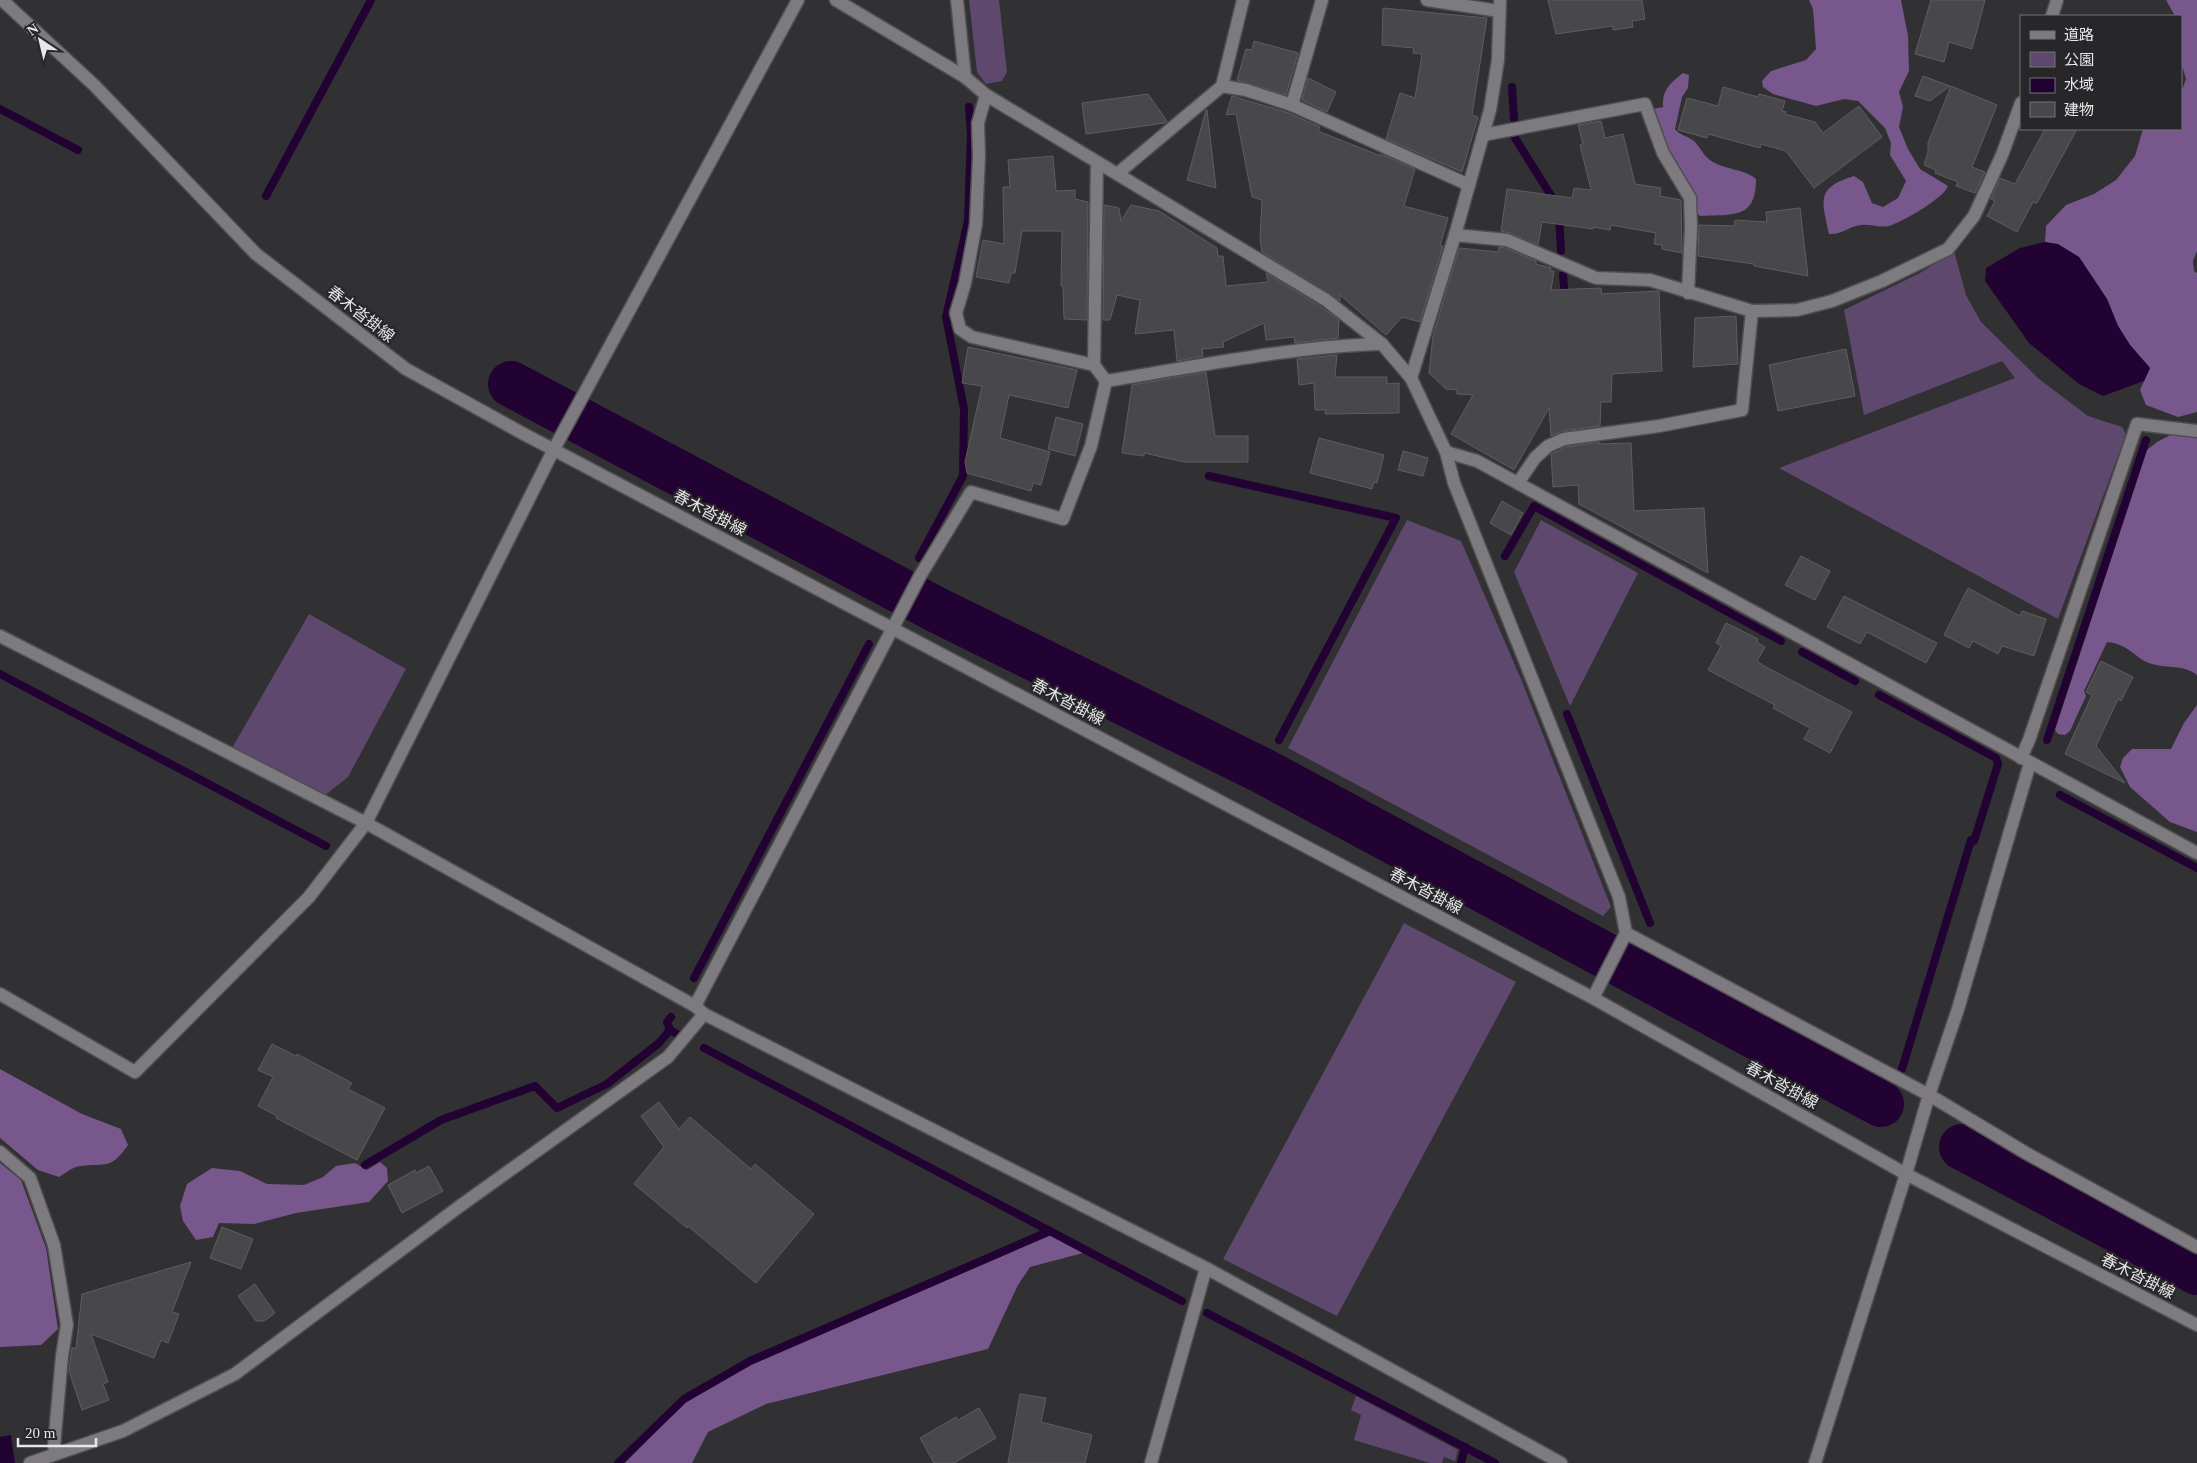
<svg xmlns="http://www.w3.org/2000/svg" width="2197" height="1463" font-family="'Times New Roman','Noto Sans JP',serif">
	<style>
		.green { fill: #5e486d }
		.forest { fill: #77578c }
		.water { fill: #220232 }
		.lines { fill: none; stroke-linecap: round; stroke-linejoin: round }
		.stream { stroke: #220232; stroke-width: 8 }
		.river { stroke: #220232; stroke-width: 46 }
		.building { fill: #48474a; stroke: #5f5d60 }
		.street-casing { stroke: #4f4e50; stroke-width: 15 }
		.secondary-casing { stroke: #4f4e50; stroke-width: 15 }
		.street { stroke: #7d7b7f; stroke-width: 12 }
		.secondary { stroke: #7d7b7f; stroke-width: 12 }
		.labels { text-anchor: middle; dominant-baseline: central; stroke-width: 4.5; stroke-linejoin: round; paint-order: stroke }
		.street-label { font-size: 16px; fill: #e7e6e8; stroke: #272629 }
	</style>
	<rect width="100%" height="100%" fill="#313033"/>
	<!-- green -->
	<g class="green">
		<path d="M 969,0 L 999,0 L 1007,72 L 1002,81 L 986,84 L 977,72 Z"/>
		<path d="M 1954,251 L 1966,295 L 1981,322 L 2039,379 L 2088,416 L 2122,427 L 2126,434 L 2058,619 L 1779,468 L 2015,378 L 2002,361 L 1864,415 L 1844,310 L 1920,273 Z"/>
		<path d="M 1407,520 L 1461,541 L 1521,679 L 1611,907 L 1603,916 L 1288,748 Z"/>
		<path d="M 1541,520 L 1638,573 L 1570,706 L 1514,572 Z"/>
		<path d="M 309,614 L 406,669 L 348,777 L 324,796 L 232,748 Z"/>
		<path d="M 1404,923 L 1516,982 L 1337,1316 L 1223,1259 Z"/>
		<path d="M 1356,1396 L 1458,1450 L 1455,1461 L 1444,1457 L 1442,1463 L 1430,1463 L 1354,1440 L 1361,1415 L 1351,1410 Z"/>
	</g>
	<!-- forest -->
	<g class="forest">
		<path d="M 1809,0 L 1901,0 L 1908,36 L 1909,71 L 1899,92 L 1903,107 L 1899,127 L 1908,149 L 1920,169 L 1948,186 C 1944,198 1905,220 1892,225 C 1881,229 1872,224 1861,225 C 1849,226 1842,235 1829,234 C 1822,201 1815,188 1854,176 L 1863,182 L 1872,203 L 1883,207 L 1898,198 L 1906,181 L 1890,155 L 1891,143 L 1885,128 L 1858,101 L 1844,99 L 1816,106 L 1773,94 L 1763,87 L 1762,81 L 1771,71 L 1806,60 L 1816,49 L 1813,9 Z"/>
		<path d="M 2166,0 L 2197,0 L 2197,251 L 2193,261 L 2194,271 L 2197,273 L 2197,412 L 2178,417 L 2146,405 L 2140,390 L 2150,368 L 2130,345 L 2118,326 L 2107,299 L 2079,257 L 2045,242 L 2046,226 L 2066,205 L 2094,194 L 2116,180 L 2135,156 L 2143,129 L 2181,129 L 2181,93 L 2186,79 L 2181,62 L 2181,16 L 2175,16 Z"/>
		<path d="M 1683,73 L 1689,75 L 1688,88 L 1682,97 L 1675,129 C 1680,136 1689,136 1695,142 C 1700,147 1703,155 1710,160 C 1723,170 1743,168 1756,179 C 1756,220 1733,214 1700,216 L 1696,212 L 1696,195 L 1670,153 L 1654,116 L 1653,109 L 1663,107 C 1662,90 1670,83 1683,73 Z"/>
		<path d="M 2174,433 L 2197,437 L 2197,675 C 2182,664 2169,669 2152,664 C 2136,660 2130,644 2107,642 L 2084,691 L 2086,696 L 2070,731 L 2065,735 L 2058,734 L 2055,730 L 2147,450 L 2157,442 Z"/>
		<path d="M 2197,705 L 2197,832 L 2170,822 L 2130,787 L 2120,767 L 2123,758 L 2132,749 L 2171,749 L 2184,723 Z"/>
		<path d="M 0,1069 L 82,1114 L 121,1129 L 128,1145 C 109,1173 103,1161 76,1167 C 70,1169 64,1174 59,1177 L 38,1170 L 0,1138 Z"/>
		<path d="M 380,1162 L 387,1168 L 388,1181 L 369,1202 L 296,1213 L 254,1224 L 219,1223 L 213,1237 L 196,1240 L 183,1221 L 180,1206 L 187,1184 L 212,1168 L 240,1171 L 267,1184 L 304,1185 L 323,1177 L 336,1166 L 355,1163 L 367,1170 Z"/>
		<path d="M 0,1163 L 21,1180 L 46,1248 L 58,1329 L 41,1345 L 0,1347 Z"/>
		<path d="M 1051,1235 L 1083,1253 L 1030,1267 L 1018,1285 L 988,1349 L 766,1404 L 708,1432 L 692,1463 L 625,1463 L 686,1401 L 751,1365 Z"/>
	</g>
	<!-- water -->
	<g class="water">
		<path d="M 2045,242 L 2058,244 L 2079,257 L 2107,299 L 2118,326 L 2130,345 L 2150,368 L 2144,381 L 2103,396 L 2079,384 L 2029,343 L 1985,281 L 1986,268 L 2020,248 Z"/>
		<path d="M 11,1435 L 15,1463 L 0,1463 L 0,1437 Z"/>
	</g>
	<g class="lines">
		<!-- stream -->
		<g class="stream">
			<path d="M 1512,87 L 1514,119"/>
			<path d="M 0,109 L 78,150"/>
			<path d="M 1515,138 L 1555,202"/>
			<path d="M 266,196 L 371,0"/>
			<path d="M 1559,215 L 1561,251"/>
			<path d="M 1563,275 L 1565,298"/>
			<path d="M 1209,476 L 1396,518 L 1279,740"/>
			<path d="M 1505,556 L 1534,506 L 1781,641"/>
			<path d="M 919,558 L 963,476 L 964,409 L 946,317 L 968,221 L 971,134 L 969,107"/>
			<path d="M 890,605 L 906,574"/>
			<path d="M 1802,652 L 1855,681"/>
			<path d="M 0,674 L 326,846"/>
			<path d="M 1879,695 L 1996,758 L 1998,764 L 1974,841 L 1971,840 L 1902,1069"/>
			<path d="M 1567,714 L 1650,923"/>
			<path d="M 2047,740 L 2146,440"/>
			<path d="M 2060,795 L 2197,868"/>
			<path d="M 694,978 L 869,644"/>
			<path d="M 1695,986 L 1716,1014"/>
			<path d="M 671,1017 L 667,1022 L 670,1030 L 679,1035"/>
			<path d="M 704,1048 L 1182,1301"/>
			<path d="M 365,1165 L 441,1120 L 535,1086 L 557,1108 L 607,1084 L 659,1043 L 670,1030"/>
			<path d="M 1207,1313 L 1495,1463"/>
			<path d="M 618,1463 L 684,1399 L 750,1361 L 1050,1231"/>
			<path d="M 1461,1463 L 1465,1447"/>
		</g>
		<!-- river -->
		<g class="river">
			<path d="M 511,384 L 935,609 L 1263,771 L 1881,1104"/>
			<path d="M 1962,1147 L 2197,1272"/>
		</g>
	</g>
	<!-- building -->
	<g class="building">
		<path d="M 1548,0 L 1642,0 L 1645,19 L 1632,21 L 1633,27 L 1613,30 L 1613,26 L 1556,34 Z"/>
		<path d="M 1931,0 L 1985,0 L 1972,49 L 1949,42 L 1944,62 L 1915,54 Z"/>
		<path d="M 1383,8 L 1487,18 L 1472,115 L 1478,117 L 1462,172 L 1386,139 L 1400,93 L 1415,98 L 1422,54 L 1413,53 L 1414,48 L 1382,45 Z"/>
		<path d="M 1254,41 L 1298,53 L 1286,95 L 1237,80 L 1246,49 L 1252,50 Z"/>
		<path d="M 1923,76 L 1950,86 L 1930,101 L 1915,96 Z"/>
		<path d="M 1308,78 L 1336,92 L 1327,112 L 1302,100 Z"/>
		<path d="M 1951,86 L 1997,105 L 1972,167 L 1985,172 L 1975,193 L 1956,186 L 1958,182 L 1935,173 L 1936,170 L 1924,165 L 1928,152 L 1928,143 Z"/>
		<path d="M 1723,87 L 1758,97 L 1759,94 L 1785,101 L 1782,111 L 1786,112 L 1785,114 L 1815,122 L 1823,133 L 1859,106 L 1882,137 L 1814,188 L 1786,151 L 1761,144 L 1760,148 L 1708,134 L 1707,138 L 1678,130 L 1687,98 L 1718,106 Z"/>
		<path d="M 1148,94 L 1167,121 L 1165,123 L 1086,134 L 1082,103 Z"/>
		<path d="M 1232,96 L 1289,113 L 1320,127 L 1318,131 L 1381,156 L 1381,154 L 1415,169 L 1404,206 L 1448,218 L 1440,246 L 1443,246 L 1420,322 L 1402,317 L 1386,335 L 1340,295 L 1340,301 L 1262,252 L 1260,239 L 1262,200 L 1252,197 L 1236,114 L 1226,115 Z"/>
		<path d="M 1206,110 L 1207,110 L 1216,188 L 1187,180 Z"/>
		<path d="M 1601,121 L 1605,138 L 1623,134 L 1635,184 L 1661,188 L 1660,196 L 1681,200 L 1682,253 L 1662,249 L 1662,245 L 1654,244 L 1656,233 L 1611,225 L 1610,230 L 1593,227 L 1593,229 L 1542,222 L 1538,245 L 1510,233 L 1501,231 L 1507,189 L 1572,198 L 1574,188 L 1591,190 L 1580,145 L 1583,144 L 1578,125 Z"/>
		<path d="M 2045,129 L 2077,129 L 2037,203 L 2033,202 L 2017,232 L 1987,216 L 1995,201 L 1991,199 L 2000,178 L 2015,184 Z"/>
		<path d="M 1053,156 L 1056,191 L 1075,190 L 1075,199 L 1088,202 L 1087,320 L 1064,319 L 1063,286 L 1061,286 L 1062,231 L 1022,231 L 1015,273 L 1011,273 L 1009,283 L 976,277 L 983,240 L 1004,244 L 1003,187 L 1010,187 L 1008,160 Z"/>
		<path d="M 1104,205 L 1119,208 L 1121,221 L 1131,205 L 1159,211 L 1217,248 L 1218,256 L 1223,256 L 1226,286 L 1268,282 L 1266,273 L 1321,307 L 1339,320 L 1338,338 L 1295,343 L 1294,337 L 1266,340 L 1264,323 L 1223,342 L 1224,347 L 1202,349 L 1203,356 L 1177,361 L 1174,330 L 1135,334 L 1140,300 L 1117,295 L 1110,320 L 1103,320 Z"/>
		<path d="M 1800,208 L 1808,276 L 1754,266 L 1754,264 L 1698,256 L 1699,225 L 1734,226 L 1735,220 L 1767,222 L 1766,212 Z"/>
		<path d="M 1499,247 L 1505,248 L 1536,261 L 1536,264 L 1551,268 L 1550,271 L 1554,271 L 1551,290 L 1601,288 L 1602,294 L 1659,291 L 1662,371 L 1612,374 L 1611,402 L 1601,402 L 1600,426 L 1563,431 L 1551,436 L 1549,408 L 1514,470 L 1451,434 L 1473,395 L 1457,394 L 1457,390 L 1446,389 L 1429,373 L 1433,336 L 1459,248 L 1498,252 Z"/>
		<path d="M 1736,316 L 1738,364 L 1693,367 L 1695,318 Z"/>
		<path d="M 968,347 L 1077,370 L 1068,408 L 1009,395 L 1000,438 L 1050,452 L 1041,485 L 1033,483 L 1031,491 L 967,473 L 965,462 L 982,386 L 962,383 Z"/>
		<path d="M 1846,349 L 1855,396 L 1778,411 L 1769,365 Z"/>
		<path d="M 1337,355 L 1335,377 L 1387,377 L 1387,384 L 1399,383 L 1399,413 L 1325,414 L 1326,410 L 1315,410 L 1314,383 L 1299,385 L 1297,359 Z"/>
		<path d="M 1206,372 L 1215,436 L 1248,436 L 1248,462 L 1184,462 L 1144,453 L 1144,456 L 1122,453 L 1132,385 Z"/>
		<path d="M 1056,417 L 1083,424 L 1075,456 L 1048,449 Z"/>
		<path d="M 1319,438 L 1384,455 L 1377,483 L 1374,482 L 1372,489 L 1310,473 Z"/>
		<path d="M 1599,442 L 1599,444 L 1631,443 L 1634,511 L 1704,508 L 1708,573 L 1579,504 L 1578,485 L 1553,487 L 1551,454 L 1566,447 Z"/>
		<path d="M 1403,451 L 1428,458 L 1423,476 L 1398,470 Z"/>
		<path d="M 1502,501 L 1523,513 L 1511,535 L 1490,523 Z"/>
		<path d="M 1801,556 L 1830,571 L 1815,600 L 1785,585 Z"/>
		<path d="M 1968,588 L 2020,616 L 2022,611 L 2046,619 L 2034,656 L 2002,646 L 1998,654 L 1973,641 L 1969,648 L 1944,635 Z"/>
		<path d="M 1844,596 L 1937,643 L 1926,663 L 1867,632 L 1860,644 L 1827,627 Z"/>
		<path d="M 1726,623 L 1758,639 L 1757,642 L 1765,647 L 1757,661 L 1764,666 L 1852,712 L 1830,753 L 1804,739 L 1810,728 L 1773,708 L 1775,705 L 1708,670 L 1721,646 L 1716,643 Z"/>
		<path d="M 2101,661 L 2133,677 L 2121,701 L 2118,699 L 2096,746 L 2125,783 L 2065,754 L 2092,695 L 2086,692 Z"/>
		<path d="M 272,1044 L 296,1056 L 297,1054 L 352,1083 L 348,1089 L 385,1108 L 357,1160 L 276,1118 L 277,1116 L 258,1106 L 273,1077 L 258,1070 Z"/>
		<path d="M 659,1102 L 679,1129 L 690,1117 L 751,1169 L 755,1164 L 814,1214 L 756,1283 L 688,1226 L 687,1228 L 634,1184 L 664,1147 L 641,1116 Z"/>
		<path d="M 429,1166 L 443,1191 L 402,1213 L 388,1185 L 415,1170 L 416,1173 Z"/>
		<path d="M 222,1227 L 253,1239 L 241,1269 L 210,1258 Z"/>
		<path d="M 191,1262 L 172,1312 L 179,1314 L 168,1343 L 161,1340 L 154,1358 L 91,1334 L 108,1382 L 103,1384 L 109,1400 L 82,1410 L 69,1371 L 72,1348 L 76,1348 L 82,1294 Z"/>
		<path d="M 255,1284 L 275,1313 L 264,1321 L 256,1321 L 238,1296 Z"/>
		<path d="M 1020,1394 L 1046,1398 L 1041,1422 L 1092,1435 L 1085,1463 L 1008,1463 Z"/>
		<path d="M 979,1408 L 996,1438 L 954,1463 L 934,1463 L 920,1438 L 956,1417 L 958,1420 Z"/>
	</g>
	<g class="lines">
		<defs>
			<g id="street">
				<path d="M 836,0 L 965,77 L 986,95 L 1326,300 L 1382,344 L 1411,378 L 1446,452 L 1454,483 L 1619,897 L 1626,933 L 1593,998"/>
				<path d="M 957,0 L 965,77"/>
				<path d="M 1427,0 L 1499,11"/>
				<path d="M 2052,16 L 2057,0"/>
				<path d="M 1222,86 L 1246,90 L 1292,105 L 1469,185"/>
				<path d="M 986,95 L 978,123 L 979,156 L 976,224 L 965,283 L 956,313 L 960,329 L 972,337 L 1094,365"/>
				<path d="M 1292,105 L 1322,0"/>
				<path d="M 1483,135 L 1645,104 L 1663,153 L 1690,198 L 1691,227 L 1688,293"/>
				<path d="M 1117,174 L 1222,86 L 1243,0"/>
				<path d="M 1455,235 L 1507,240 L 1596,278 L 1650,280 L 1752,311 L 1797,310 L 1832,301 L 1882,281 L 1948,249 L 1974,216 L 2002,155 L 2021,103"/>
				<path d="M 1411,378 L 1455,235 L 1490,110 L 1498,60 L 1500,0"/>
				<path d="M 1106,381 C 1195,367 1293,346 1382,344"/>
				<path d="M 1446,452 L 1477,461 L 2197,853"/>
				<path d="M 1518,483 L 1535,458 L 1548,446 L 1564,439 L 1659,426 L 1742,410 L 1752,311"/>
				<path d="M 0,636 L 366,823 L 695,1006 L 704,1014 L 1206,1268 L 1561,1463"/>
				<path d="M 2021,758 L 2029,740 L 2137,424 L 2197,431"/>
				<path d="M 1626,933 L 1929,1095 L 2026,1153 L 2197,1247"/>
				<path d="M 0,994 L 135,1072 L 309,897 L 366,823"/>
				<path d="M 695,1006 L 920,576 L 971,492 L 1063,519 L 1091,446 L 1106,381 L 1094,365 L 1097,162"/>
				<path d="M 0,1152 L 30,1178 L 54,1245 L 67,1325 L 62,1356 L 54,1446 L 56,1454"/>
				<path d="M 30,1463 L 123,1431 L 235,1374 L 460,1206 L 668,1057 L 704,1014"/>
				<path d="M 1151,1463 L 1206,1268"/>
			</g>
			<g id="secondary">
				<path d="M 2,0 L 94,85 L 256,254 L 406,369 L 520,432 L 1593,998 L 1906,1174 L 2197,1325"/>
				<path d="M 366,823 L 554,449 L 798,0"/>
				<path d="M 1815,1463 L 1906,1174 L 1929,1095 L 1958,1009 L 2030,763"/>
			</g>
		</defs>
		<!-- street casing -->
		<use href="#street" class="street-casing"/>
		<!-- secondary casing -->
		<use href="#secondary" class="secondary-casing"/>
		<!-- street -->
		<use href="#street" class="street"/>
		<!-- secondary -->
		<use href="#secondary" class="secondary"/>
	</g>
	<g class="labels">
		<!-- street labels -->
		<g class="street-label">
			<text transform="translate(361 314) rotate(38)">春木沓掛線</text>
			<text transform="translate(710 513) rotate(28)">春木沓掛線</text>
			<text transform="translate(1068 702) rotate(28)">春木沓掛線</text>
			<text transform="translate(1426 891) rotate(28)">春木沓掛線</text>
			<text transform="translate(1782 1085) rotate(29)">春木沓掛線</text>
			<text transform="translate(2138 1276) rotate(27)">春木沓掛線</text>
		</g>
	</g>
	<!-- legend -->
	<rect x="2020" y="15" width="162" height="115" fill="#272629" stroke="#747375"/>
	<rect x="2030" y="31" width="25" height="8" fill="#7d7b7f" stroke="#747375"/>
	<text x="2064" y="40" font-size="15" fill="#e7e6e8">道路</text>
	<rect x="2030" y="52" width="25" height="15" fill="#5e486d" stroke="#747375"/>
	<text x="2064" y="65" font-size="15" fill="#e7e6e8">公園</text>
	<rect x="2030" y="78" width="25" height="15" fill="#220232" stroke="#747375"/>
	<text x="2064" y="90" font-size="15" fill="#e7e6e8">水域</text>
	<rect x="2030" y="102" width="25" height="15" fill="#48474a" stroke="#747375"/>
	<text x="2064" y="115" font-size="15" fill="#e7e6e8">建物</text>
	<!-- north arrow -->
	<g transform="translate(40 40) rotate(325)" stroke="#272629" stroke-width="4" paint-order="stroke">
	<path d="M0-4L9 19L0 12L-9 19Z" fill="#e7e6e8"/>
	<text y="-8" font-size="14" font-weight="bold" text-anchor="middle" fill="#e7e6e8">N</text>
	</g>
	<!-- scale -->
	<path d="M18 1438v8h78v-8" fill="none" stroke="#e7e6e8" stroke-width="2.5"/>
	<text x="25" y="1438" font-size="15" fill="#e7e6e8" stroke="#272629" stroke-width="4" paint-order="stroke">20 m</text>
</svg>
